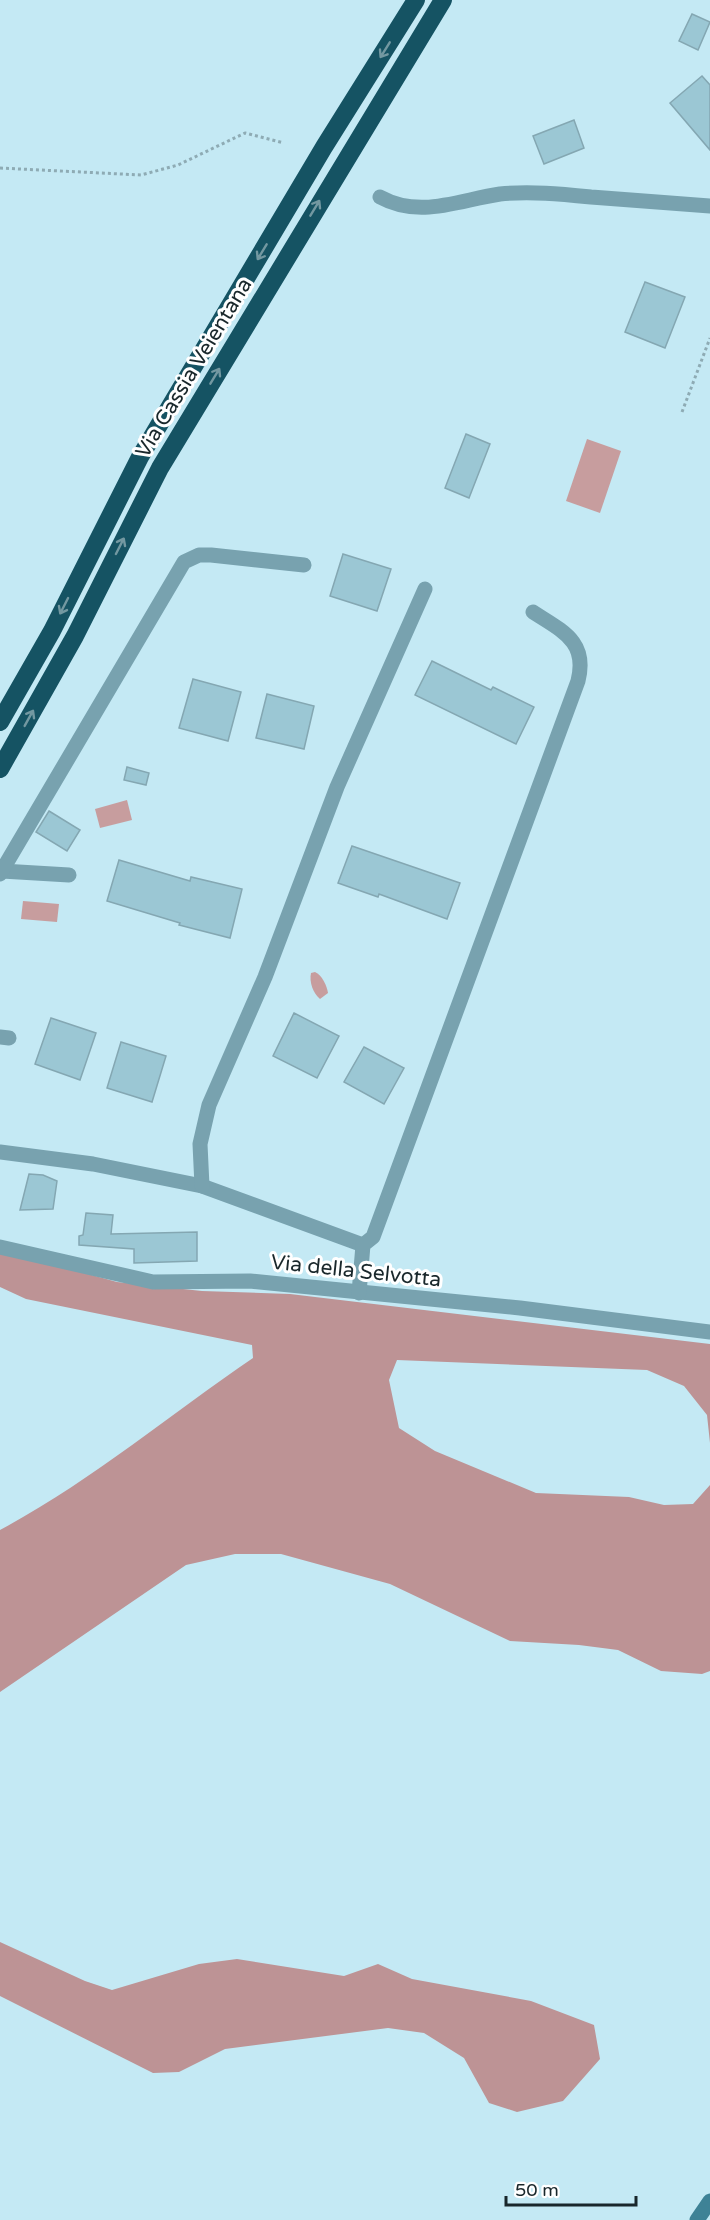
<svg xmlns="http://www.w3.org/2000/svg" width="710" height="2220" font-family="'Varela Round',sans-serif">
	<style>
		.forest { fill: #bd9395 }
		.water { fill: #c79d9e }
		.building { fill: #9bc7d4; stroke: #84a7b2; stroke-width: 1.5 }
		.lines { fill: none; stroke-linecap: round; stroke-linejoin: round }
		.path { stroke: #8eabb4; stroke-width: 3; stroke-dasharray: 3 3; stroke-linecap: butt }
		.street { stroke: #78a2af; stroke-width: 15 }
		.secondary { stroke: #3e8296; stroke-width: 15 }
		.highway { stroke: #155363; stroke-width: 18 }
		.oneway { stroke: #7398a1 }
		.labels { text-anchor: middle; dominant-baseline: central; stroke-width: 6; stroke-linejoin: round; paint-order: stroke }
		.street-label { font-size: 21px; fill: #19272b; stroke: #fff }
	</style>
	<rect width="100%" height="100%" fill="#c4e9f4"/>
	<!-- forest -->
	<g class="forest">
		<path d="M 0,1253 L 34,1259 L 117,1282 L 202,1291 L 290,1294 L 710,1344 L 710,1443 L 707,1415 L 684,1386 L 647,1370 L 397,1360 L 389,1380 L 399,1428 L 435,1451 L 536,1493 L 629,1497 L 664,1505 L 693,1504 L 710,1485 L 710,1671 L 702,1674 L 661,1671 L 618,1650 L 579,1645 L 510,1641 L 390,1584 L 281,1554 L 235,1554 L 186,1565 L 0,1692 L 0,1530 C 90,1482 169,1415 253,1358 L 252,1345 L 26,1299 L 0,1287 Z"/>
		<path d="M 0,1942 L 85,1981 L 112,1990 L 199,1964 L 237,1959 L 344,1976 L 378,1964 L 412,1979 L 531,2001 L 594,2025 L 600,2059 L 563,2101 L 517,2112 L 489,2103 L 464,2058 L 424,2033 L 388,2028 L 225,2049 L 179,2072 L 153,2073 L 0,1996 Z"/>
	</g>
	<!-- water -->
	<g class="water">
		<path d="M 587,439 L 621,451 L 600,513 L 566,501 Z"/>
		<path d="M 127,800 L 132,820 L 100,828 L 95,809 Z"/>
		<path d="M 23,901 L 59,904 L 57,922 L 21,919 Z"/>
		<path d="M 315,972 C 322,975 327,986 328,993 L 320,999 C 313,993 309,982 311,973 Z"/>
	</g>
	<!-- building -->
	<g class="building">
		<path d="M 692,14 L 710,22 L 698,50 L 679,41 Z"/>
		<path d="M 702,76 L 710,85 L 710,150 L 670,103 Z"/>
		<path d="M 574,120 L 584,148 L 544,164 L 533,136 Z"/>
		<path d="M 645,282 L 685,297 L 665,348 L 625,332 Z"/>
		<path d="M 466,434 L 490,444 L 469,498 L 445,488 Z"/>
		<path d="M 343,554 L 391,569 L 377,611 L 330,596 Z"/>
		<path d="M 432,661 L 491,690 L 493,687 L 534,707 L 516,744 L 415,695 Z"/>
		<path d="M 193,679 L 241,692 L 228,741 L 179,728 Z"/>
		<path d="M 267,694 L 314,706 L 304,749 L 256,738 Z"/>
		<path d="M 127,767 L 149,773 L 146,785 L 124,780 Z"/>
		<path d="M 49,811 L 80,830 L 67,851 L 36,832 Z"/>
		<path d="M 352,846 L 460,883 L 447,919 L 379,894 L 378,897 L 338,883 Z"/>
		<path d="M 119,860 L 190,881 L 191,877 L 242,889 L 230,938 L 179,925 L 180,923 L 107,901 Z"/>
		<path d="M 294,1013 L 339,1036 L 317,1078 L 273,1056 Z"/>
		<path d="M 51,1018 L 96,1033 L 80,1080 L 35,1064 Z"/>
		<path d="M 121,1042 L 166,1056 L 152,1102 L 107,1088 Z"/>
		<path d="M 364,1047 L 404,1068 L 384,1104 L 344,1082 Z"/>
		<path d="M 29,1174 L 43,1175 L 57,1181 L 53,1209 L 20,1210 Z"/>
		<path d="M 86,1213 L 113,1215 L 111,1234 L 197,1232 L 197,1261 L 134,1263 L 134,1249 L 79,1245 L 79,1236 L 83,1235 Z"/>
	</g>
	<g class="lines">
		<!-- path -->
		<g class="path">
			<path d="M 0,168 L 141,175 L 178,165 L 245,133 L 284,143"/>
			<path d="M 682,412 L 710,338"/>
		</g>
		<!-- street -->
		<g class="street">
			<path d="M 380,197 C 420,219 459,200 500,194 C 530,191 561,194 591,197 C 631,200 670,203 710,206"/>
			<path d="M 2,871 L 69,875"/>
			<path d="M 0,874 L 184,562 L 199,555 L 211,555 L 304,565"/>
			<path d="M 0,1037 L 9,1038"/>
			<path d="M 0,1152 L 93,1164 L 202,1186 L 363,1245"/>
			<path d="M 202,1186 L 200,1144 L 209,1105 L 265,977 L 337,787 L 425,589"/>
			<path d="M 0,1247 L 153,1282 L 250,1281 L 520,1308 L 710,1332"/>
			<path d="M 359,1293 L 363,1245 L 373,1237 L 578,681 C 588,641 562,631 533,612"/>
		</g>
		<!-- secondary -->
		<path class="secondary" d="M 697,2220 L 710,2201"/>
		<!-- highway -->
		<g class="highway">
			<path d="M 0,722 L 52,631 L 140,457 L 324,147 L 416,0"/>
			<path d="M 0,769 L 75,636 L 160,468 L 443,0"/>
		</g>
	</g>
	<!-- one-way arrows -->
	<defs><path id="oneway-shaft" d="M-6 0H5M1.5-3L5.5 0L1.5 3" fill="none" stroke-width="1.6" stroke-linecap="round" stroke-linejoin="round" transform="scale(1.5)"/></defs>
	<g class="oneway">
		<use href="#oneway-shaft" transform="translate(385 50) rotate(122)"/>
		<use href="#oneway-shaft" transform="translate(315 208) rotate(-59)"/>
		<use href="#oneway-shaft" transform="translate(262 252) rotate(121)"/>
		<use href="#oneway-shaft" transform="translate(215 376) rotate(-59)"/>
		<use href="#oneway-shaft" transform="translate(120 546) rotate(-63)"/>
		<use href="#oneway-shaft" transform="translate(64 606) rotate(117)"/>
		<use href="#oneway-shaft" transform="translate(29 718) rotate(-61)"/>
	</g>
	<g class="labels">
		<!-- street labels -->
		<g class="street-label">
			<text transform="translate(194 368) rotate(-59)">Via Cassia Veientana</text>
			<text transform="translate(356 1271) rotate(6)">Via della Selvotta</text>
		</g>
	</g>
	<!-- scale -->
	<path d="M506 2196v9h130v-9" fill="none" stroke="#19272b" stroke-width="3"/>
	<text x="515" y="2196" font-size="18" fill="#19272b" stroke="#ffffff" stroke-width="4.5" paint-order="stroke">50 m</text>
</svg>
